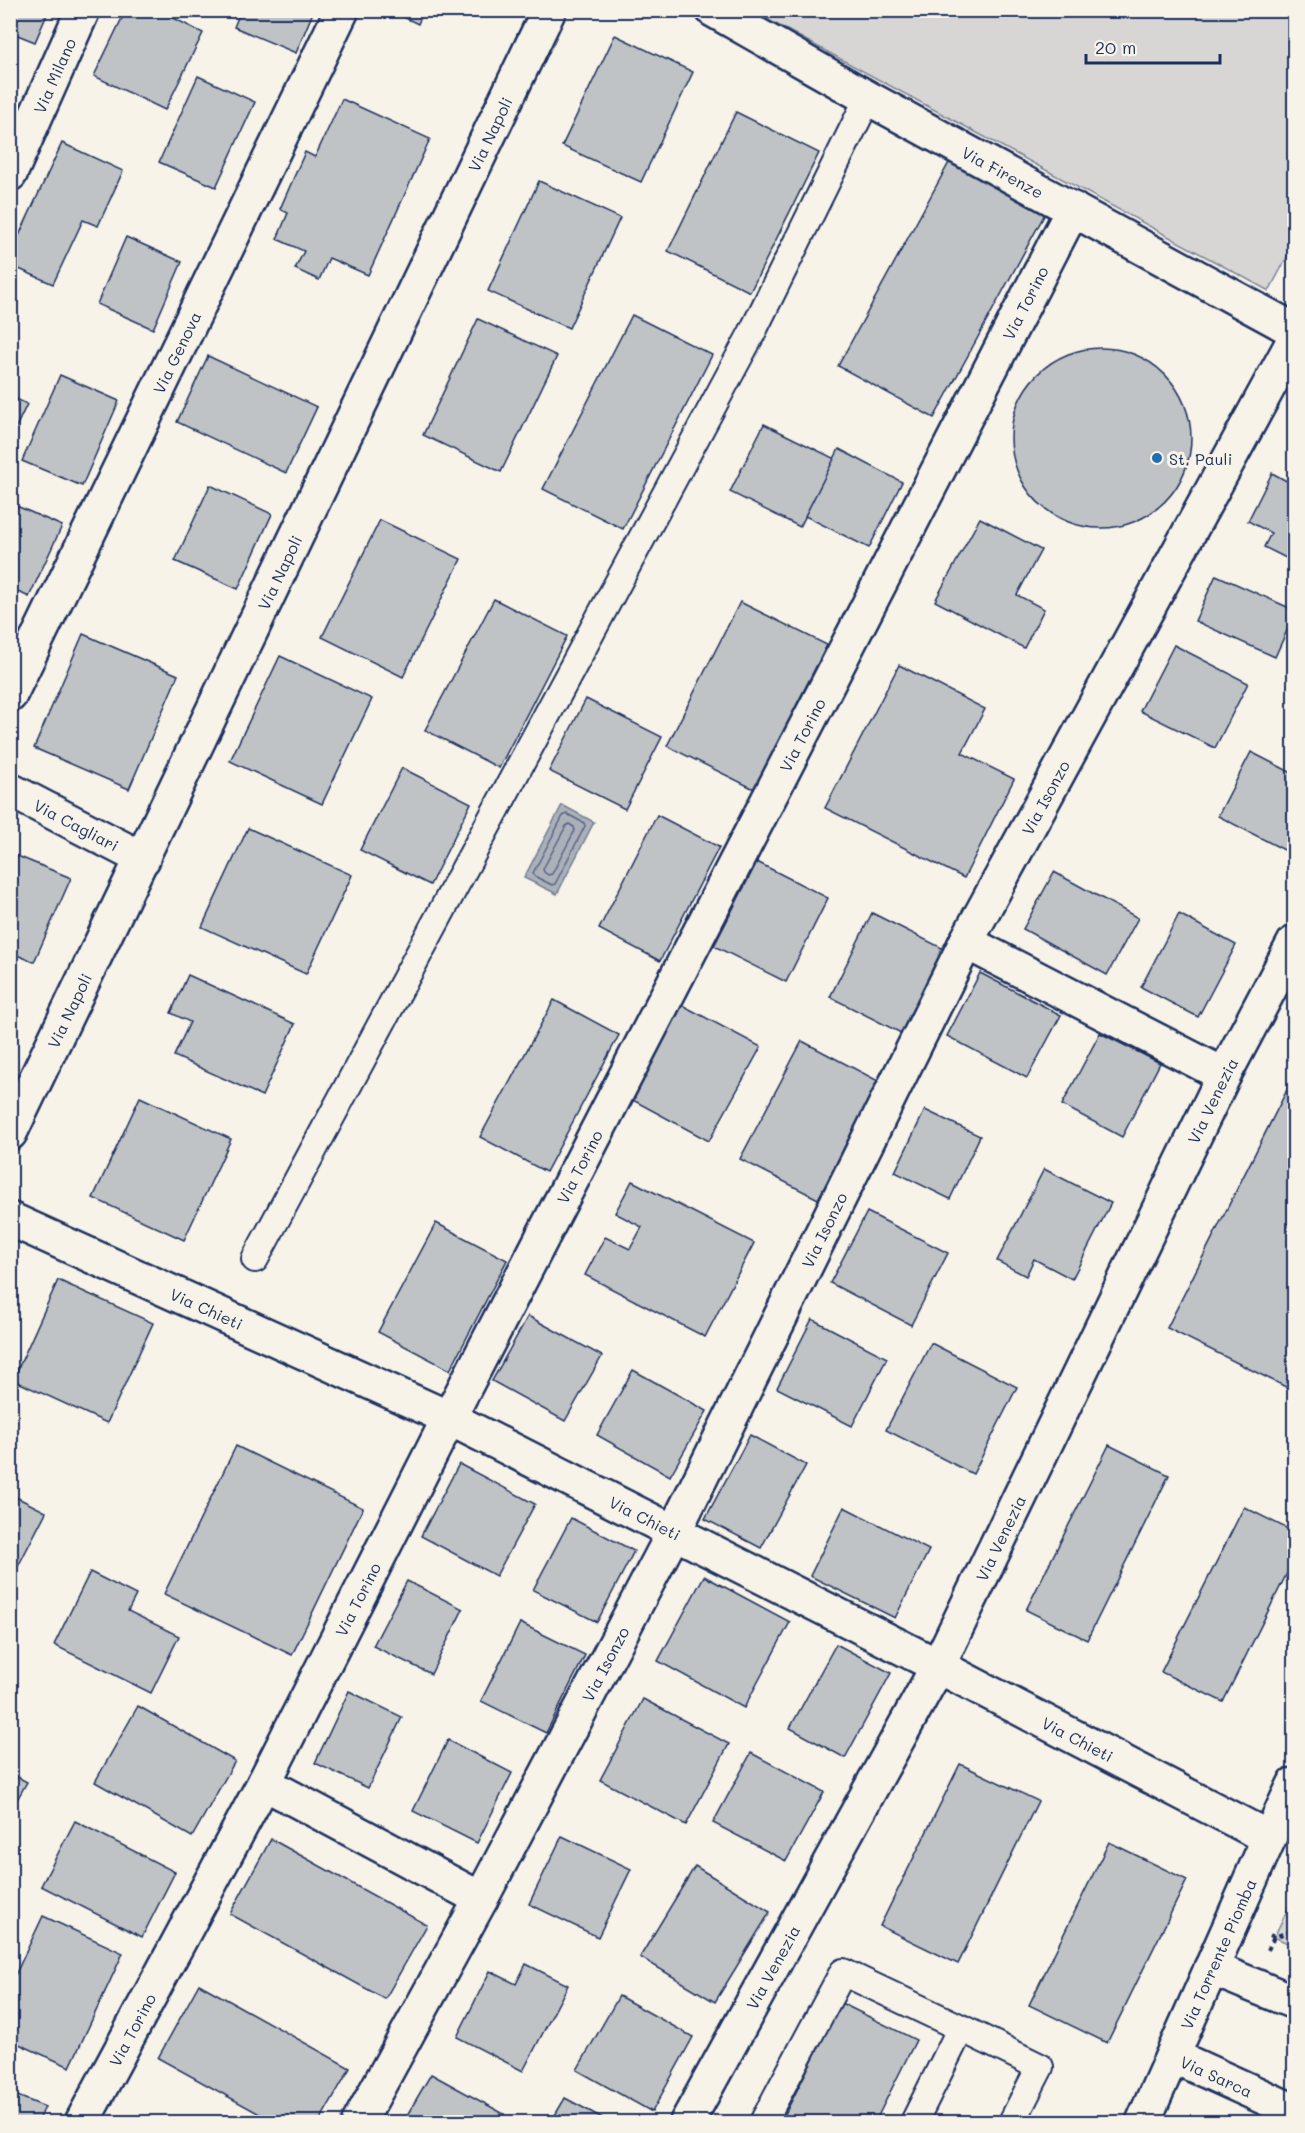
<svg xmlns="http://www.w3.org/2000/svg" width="1305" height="2133" font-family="Mali,sans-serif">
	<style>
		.green { fill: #d7d6d4; stroke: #798299; stroke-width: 1.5 }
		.water { fill: #acb0b9; stroke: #727c95; stroke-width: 1.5 }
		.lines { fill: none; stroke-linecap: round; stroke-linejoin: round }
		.shore { stroke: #556382; stroke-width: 1.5 }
		.building { fill: #c0c3c5; stroke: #1b2f5e; stroke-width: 1.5 }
		.service-casing { stroke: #1b2f5e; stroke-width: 30 }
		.minor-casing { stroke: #1b2f5e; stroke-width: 38 }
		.path { stroke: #1b2f5e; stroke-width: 4; stroke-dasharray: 4.5 4.5; stroke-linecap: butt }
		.service { stroke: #f7f3e8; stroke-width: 26 }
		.minor { stroke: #f7f3e8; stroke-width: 33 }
		.poi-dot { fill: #1f6fb2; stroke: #f7f3e8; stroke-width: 2 }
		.labels { text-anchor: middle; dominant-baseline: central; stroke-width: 6; stroke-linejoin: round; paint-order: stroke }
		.street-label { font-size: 16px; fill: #1b2f5e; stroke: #f7f3e8 }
		.poi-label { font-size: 16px; fill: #1b2f5e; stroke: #f7f3e8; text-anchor: start }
	</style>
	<rect width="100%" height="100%" fill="#f7f3e8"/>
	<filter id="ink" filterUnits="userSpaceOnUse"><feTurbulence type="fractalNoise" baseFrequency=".0167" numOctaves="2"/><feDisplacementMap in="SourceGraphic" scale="12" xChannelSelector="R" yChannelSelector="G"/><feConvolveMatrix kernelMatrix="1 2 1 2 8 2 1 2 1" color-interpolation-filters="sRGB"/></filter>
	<g filter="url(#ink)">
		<!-- green -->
		<g class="green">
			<path d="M 752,11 L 1294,11 L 1294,244 L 1269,291 Z"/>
			<path d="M 1294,1896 L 1294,1946 L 1274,1937 Z"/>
		</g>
		<!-- water -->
		<path class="water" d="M 562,805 L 594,822 L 557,894 L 524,878 Z"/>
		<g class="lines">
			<!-- shore -->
			<g class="shore">
				<path d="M 567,814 L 584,823 L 585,826 L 555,884 L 552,885 L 534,876 L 533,873 L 563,816 Z"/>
				<path d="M 569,824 L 574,827 L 575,830 L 552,874 L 548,875 L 544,872 L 543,869 L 566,826 Z"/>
			</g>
		</g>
		<!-- building -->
		<g class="building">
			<path d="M 10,10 L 49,10 L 35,42 L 10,32 Z"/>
			<path d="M 126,10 L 158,10 L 203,33 L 165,110 L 94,76 Z"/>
			<path d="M 241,10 L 314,10 L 296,53 L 234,27 Z"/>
			<path d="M 389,10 L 424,10 L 418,24 Z"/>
			<path d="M 615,35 L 693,72 L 641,182 L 562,146 Z"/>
			<path d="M 198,76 L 255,102 L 216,187 L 159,162 Z"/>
			<path d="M 342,99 L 430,139 L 368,275 L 329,258 L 319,280 L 295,269 L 304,251 L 277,239 L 288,213 L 280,209 L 305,152 L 315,157 Z"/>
			<path d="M 736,112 L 819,153 L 750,292 L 668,251 Z"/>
			<path d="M 62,143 L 123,171 L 98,226 L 83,220 L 53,284 L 10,265 L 10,255 Z"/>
			<path d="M 951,159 L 1047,210 L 934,418 L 838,366 Z"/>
			<path d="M 539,181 L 620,218 L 569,328 L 488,291 Z"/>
			<path d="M 126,237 L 182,262 L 153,329 L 97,304 Z"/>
			<path d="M 632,315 L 712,355 L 623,529 L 543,489 Z"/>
			<path d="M 478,319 L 557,356 L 501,472 L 423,435 Z"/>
			<circle cx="1101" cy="438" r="90"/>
			<path d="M 208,356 L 317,407 L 286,473 L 177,422 Z"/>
			<path d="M 60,375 L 119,401 L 82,486 L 22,461 Z"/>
			<path d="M 10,396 L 27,404 L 10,440 Z"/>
			<path d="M 764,424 L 835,459 L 800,527 L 730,492 Z"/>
			<path d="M 839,449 L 902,482 L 869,548 L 805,516 Z"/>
			<path d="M 1272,473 L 1294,485 L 1294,562 L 1264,547 L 1271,533 L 1248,521 Z"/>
			<path d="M 210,485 L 272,514 L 238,589 L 175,561 Z"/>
			<path d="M 10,503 L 62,526 L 29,597 L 10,588 Z"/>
			<path d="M 980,518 L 1041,550 L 1017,595 L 1044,609 L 1024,648 L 935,601 Z"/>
			<path d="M 380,520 L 461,559 L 403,677 L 322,637 Z"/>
			<path d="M 1216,575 L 1294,610 L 1294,615 L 1275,657 L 1195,621 Z"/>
			<path d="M 494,599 L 567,636 L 499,768 L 425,730 Z"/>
			<path d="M 740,602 L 827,645 L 754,789 L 667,746 Z"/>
			<path d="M 83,634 L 178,675 L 129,789 L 34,748 Z"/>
			<path d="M 10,635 L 16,637 L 10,650 Z"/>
			<path d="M 1174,645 L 1248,683 L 1215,748 L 1140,711 Z"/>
			<path d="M 280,656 L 372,699 L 322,804 L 230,761 Z"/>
			<path d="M 899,665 L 985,709 L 962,753 L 1014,779 L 964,878 L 825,808 Z"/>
			<path d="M 586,699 L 662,737 L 625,809 L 549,771 Z"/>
			<path d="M 1251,752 L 1294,774 L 1294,849 L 1292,854 L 1218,816 Z"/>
			<path d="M 402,768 L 471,803 L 430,885 L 360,850 Z"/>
			<path d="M 657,815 L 719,847 L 660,961 L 599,929 Z"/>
			<path d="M 248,828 L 352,875 L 306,974 L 202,927 Z"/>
			<path d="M 10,853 L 71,878 L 34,962 L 12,953 L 10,957 Z"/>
			<path d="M 757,862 L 828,898 L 786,982 L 714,946 Z"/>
			<path d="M 1054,872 L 1138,918 L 1107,975 L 1023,929 Z"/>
			<path d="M 872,913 L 944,949 L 901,1033 L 830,997 Z"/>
			<path d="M 1179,914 L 1236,945 L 1198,1017 L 1141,987 Z"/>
			<path d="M 980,973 L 1061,1015 L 1027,1078 L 947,1036 Z"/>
			<path d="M 188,975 L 295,1024 L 262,1096 L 174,1056 L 190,1022 L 171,1013 Z"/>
			<path d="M 554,1000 L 619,1035 L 546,1172 L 480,1137 Z"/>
			<path d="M 680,1004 L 761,1047 L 709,1141 L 629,1098 Z"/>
			<path d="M 1100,1033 L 1160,1063 L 1122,1137 L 1062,1105 Z"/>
			<path d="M 802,1041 L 880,1082 L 818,1199 L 740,1159 Z"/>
			<path d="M 1294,1076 L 1294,1391 L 1167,1328 Z"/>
			<path d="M 140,1097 L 231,1139 L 184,1240 L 93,1198 Z"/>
			<path d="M 925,1110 L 980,1136 L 950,1199 L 895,1172 Z"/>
			<path d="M 1044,1169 L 1111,1203 L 1072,1279 L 1034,1259 L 1026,1276 L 997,1261 Z"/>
			<path d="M 632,1181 L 754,1243 L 705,1337 L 585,1275 L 605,1237 L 630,1249 L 642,1227 L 615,1213 Z"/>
			<path d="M 867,1212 L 948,1253 L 911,1325 L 830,1283 Z"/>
			<path d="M 436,1223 L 507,1260 L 450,1370 L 378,1332 Z"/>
			<path d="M 58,1280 L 153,1323 L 107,1423 L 13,1380 Z"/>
			<path d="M 528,1316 L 602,1356 L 565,1421 L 492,1381 Z"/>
			<path d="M 812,1319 L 887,1358 L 852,1426 L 777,1388 Z"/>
			<path d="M 931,1343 L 1017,1387 L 973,1474 L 886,1430 Z"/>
			<path d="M 633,1370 L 707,1411 L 670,1476 L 597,1435 Z"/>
			<path d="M 750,1435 L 806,1465 L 761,1548 L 705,1519 Z"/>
			<path d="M 1109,1445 L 1169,1475 L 1087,1640 L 1026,1610 Z"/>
			<path d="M 236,1446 L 363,1508 L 292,1655 L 164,1594 Z"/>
			<path d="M 459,1464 L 535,1504 L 496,1576 L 421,1536 Z"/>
			<path d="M 10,1494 L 46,1512 L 10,1582 Z"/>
			<path d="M 844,1507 L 929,1550 L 895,1618 L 810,1576 Z"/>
			<path d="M 1244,1507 L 1294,1532 L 1294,1559 L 1223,1702 L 1161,1672 Z"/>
			<path d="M 571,1518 L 634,1551 L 597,1622 L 533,1590 Z"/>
			<path d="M 90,1572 L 136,1595 L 128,1611 L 179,1636 L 151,1693 L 54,1645 Z"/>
			<path d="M 704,1576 L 790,1622 L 744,1708 L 658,1661 Z"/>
			<path d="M 407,1581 L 463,1609 L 431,1674 L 373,1646 Z"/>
			<path d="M 520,1623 L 585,1655 L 546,1733 L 481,1701 Z"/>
			<path d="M 836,1644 L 891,1673 L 845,1758 L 790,1728 Z"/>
			<path d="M 349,1691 L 402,1717 L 368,1788 L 315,1763 Z"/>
			<path d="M 643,1699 L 729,1744 L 686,1825 L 600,1780 Z"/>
			<path d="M 138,1706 L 235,1761 L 192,1837 L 95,1782 Z"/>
			<path d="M 448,1740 L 512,1773 L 477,1843 L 413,1811 Z"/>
			<path d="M 751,1753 L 824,1792 L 786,1861 L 713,1823 Z"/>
			<path d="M 960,1764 L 1038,1801 L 958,1964 L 880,1926 Z"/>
			<path d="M 10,1773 L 27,1782 L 10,1812 Z"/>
			<path d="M 75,1821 L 175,1872 L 142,1937 L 41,1886 Z"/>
			<path d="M 562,1836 L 631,1869 L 598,1937 L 529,1904 Z"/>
			<path d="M 271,1839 L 427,1925 L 385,1999 L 230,1914 Z"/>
			<path d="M 1109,1842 L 1187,1880 L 1107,2043 L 1029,2005 Z"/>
			<path d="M 695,1866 L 770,1912 L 715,2002 L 640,1957 Z"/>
			<path d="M 43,1916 L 123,1953 L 70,2067 L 10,2040 L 10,1986 Z"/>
			<path d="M 526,1964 L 568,1985 L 523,2071 L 457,2037 L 490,1971 L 516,1984 Z"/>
			<path d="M 199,1984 L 350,2068 L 319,2122 L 274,2122 L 158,2058 Z"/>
			<path d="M 619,1996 L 693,2037 L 652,2112 L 577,2070 Z"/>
			<path d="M 841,2003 L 916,2040 L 875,2122 L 781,2122 Z"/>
			<path d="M 431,2074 L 504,2114 L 499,2122 L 403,2122 Z"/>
			<path d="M 10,2093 L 45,2107 L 38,2122 L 10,2122 Z"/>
			<path d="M 565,2098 L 610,2122 L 551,2122 Z"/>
			<path d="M 133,2116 L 145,2122 L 130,2122 Z"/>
		</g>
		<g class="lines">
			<defs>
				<g id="service">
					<path d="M 255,1259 L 752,333 L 868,98"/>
					<path d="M 763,2122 L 843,1972 L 961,2028"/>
					<path d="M 914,2122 L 961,2028 L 1040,2067 L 1012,2122"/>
				</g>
				<g id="minor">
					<path id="s1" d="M 713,10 L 868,98 L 1294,330"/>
					<path id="s2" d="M 10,174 L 83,10"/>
					<path id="s3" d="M 10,695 L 342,10"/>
					<path id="s4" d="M 10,790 L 143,859"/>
					<path d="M 966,942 L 1224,1075"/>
					<path id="s5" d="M 10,1133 L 549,10"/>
					<path id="s6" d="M 10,1219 L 449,1418 L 938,1666 L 1269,1838"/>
					<path d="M 264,1783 L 481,1899"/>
					<path d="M 1211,1968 L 1294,2002"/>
					<path id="s7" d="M 1173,2056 L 1294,2111"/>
					<path id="s8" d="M 82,2122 L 264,1783 L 449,1418 L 1073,209"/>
					<path id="s9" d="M 359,2122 L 481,1899 L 674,1532 L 966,942 L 1294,340"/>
					<path id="s10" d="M 687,2122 L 938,1666 L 1224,1075 L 1294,943"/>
					<path id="s11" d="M 1143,2122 L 1269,1838 L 1294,1785"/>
				</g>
			</defs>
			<!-- service casing -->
			<use href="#service" class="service-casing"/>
			<!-- minor casing -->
			<use href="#minor" class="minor-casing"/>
			<!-- path -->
			<g class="path">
				<path d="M 1270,1935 L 1274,1937 L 1294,1930"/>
				<path d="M 1268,1950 L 1274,1937"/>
			</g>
			<!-- service -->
			<use href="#service" class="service"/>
			<!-- minor -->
			<use href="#minor" class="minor"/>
		</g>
	</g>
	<!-- markers -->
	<circle class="poi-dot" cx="1157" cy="458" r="6"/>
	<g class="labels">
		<!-- street labels -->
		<g class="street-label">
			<text stroke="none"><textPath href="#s2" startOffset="108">Via Milano</textPath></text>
			<text stroke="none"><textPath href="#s5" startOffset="1108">Via Napoli</textPath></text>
			<text stroke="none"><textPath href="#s1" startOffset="332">Via Firenze</textPath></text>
			<text stroke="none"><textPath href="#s8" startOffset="2049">Via Torino</textPath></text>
			<text stroke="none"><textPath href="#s3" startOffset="381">Via Genova</textPath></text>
			<text stroke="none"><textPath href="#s5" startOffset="622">Via Napoli</textPath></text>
			<text stroke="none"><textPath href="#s8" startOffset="1563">Via Torino</textPath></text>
			<text stroke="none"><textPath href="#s9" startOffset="1492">Via Isonzo</textPath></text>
			<text stroke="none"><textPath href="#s4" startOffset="75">Via Cagliari</textPath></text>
			<text stroke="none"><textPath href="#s5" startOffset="136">Via Napoli</textPath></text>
			<text stroke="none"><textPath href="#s10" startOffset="1149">Via Venezia</textPath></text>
			<text stroke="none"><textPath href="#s8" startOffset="1077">Via Torino</textPath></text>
			<text stroke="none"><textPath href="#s9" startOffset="1006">Via Isonzo</textPath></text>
			<text stroke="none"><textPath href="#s6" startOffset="216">Via Chieti</textPath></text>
			<text stroke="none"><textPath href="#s6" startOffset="702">Via Chieti</textPath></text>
			<text stroke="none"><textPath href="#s10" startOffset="663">Via Venezia</textPath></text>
			<text stroke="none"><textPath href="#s8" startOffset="591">Via Torino</textPath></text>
			<text stroke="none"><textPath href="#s9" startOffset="520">Via Isonzo</textPath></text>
			<text stroke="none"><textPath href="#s6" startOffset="1188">Via Chieti</textPath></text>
			<text stroke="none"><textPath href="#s11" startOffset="184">Via Torrente Piomba</textPath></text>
			<text stroke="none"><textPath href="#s10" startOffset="177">Via Venezia</textPath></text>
			<text stroke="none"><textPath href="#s8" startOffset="105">Via Torino</textPath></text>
			<text stroke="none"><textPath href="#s7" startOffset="48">Via Sarca</textPath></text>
		</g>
		<!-- poi labels -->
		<g class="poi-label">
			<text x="1169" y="458">St. Pauli</text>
		</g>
	</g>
	<!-- margin -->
	<rect width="1305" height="2133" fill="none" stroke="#f7f3e8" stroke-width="36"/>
	<rect x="18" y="18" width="1269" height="2097" fill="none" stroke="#1b2f5e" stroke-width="2" filter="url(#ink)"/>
	<!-- scale -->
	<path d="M1086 54v9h134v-9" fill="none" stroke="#1b2f5e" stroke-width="3"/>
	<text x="1095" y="54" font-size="18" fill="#1b2f5e" stroke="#f7f3e8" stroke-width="4.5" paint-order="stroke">20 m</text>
</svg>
